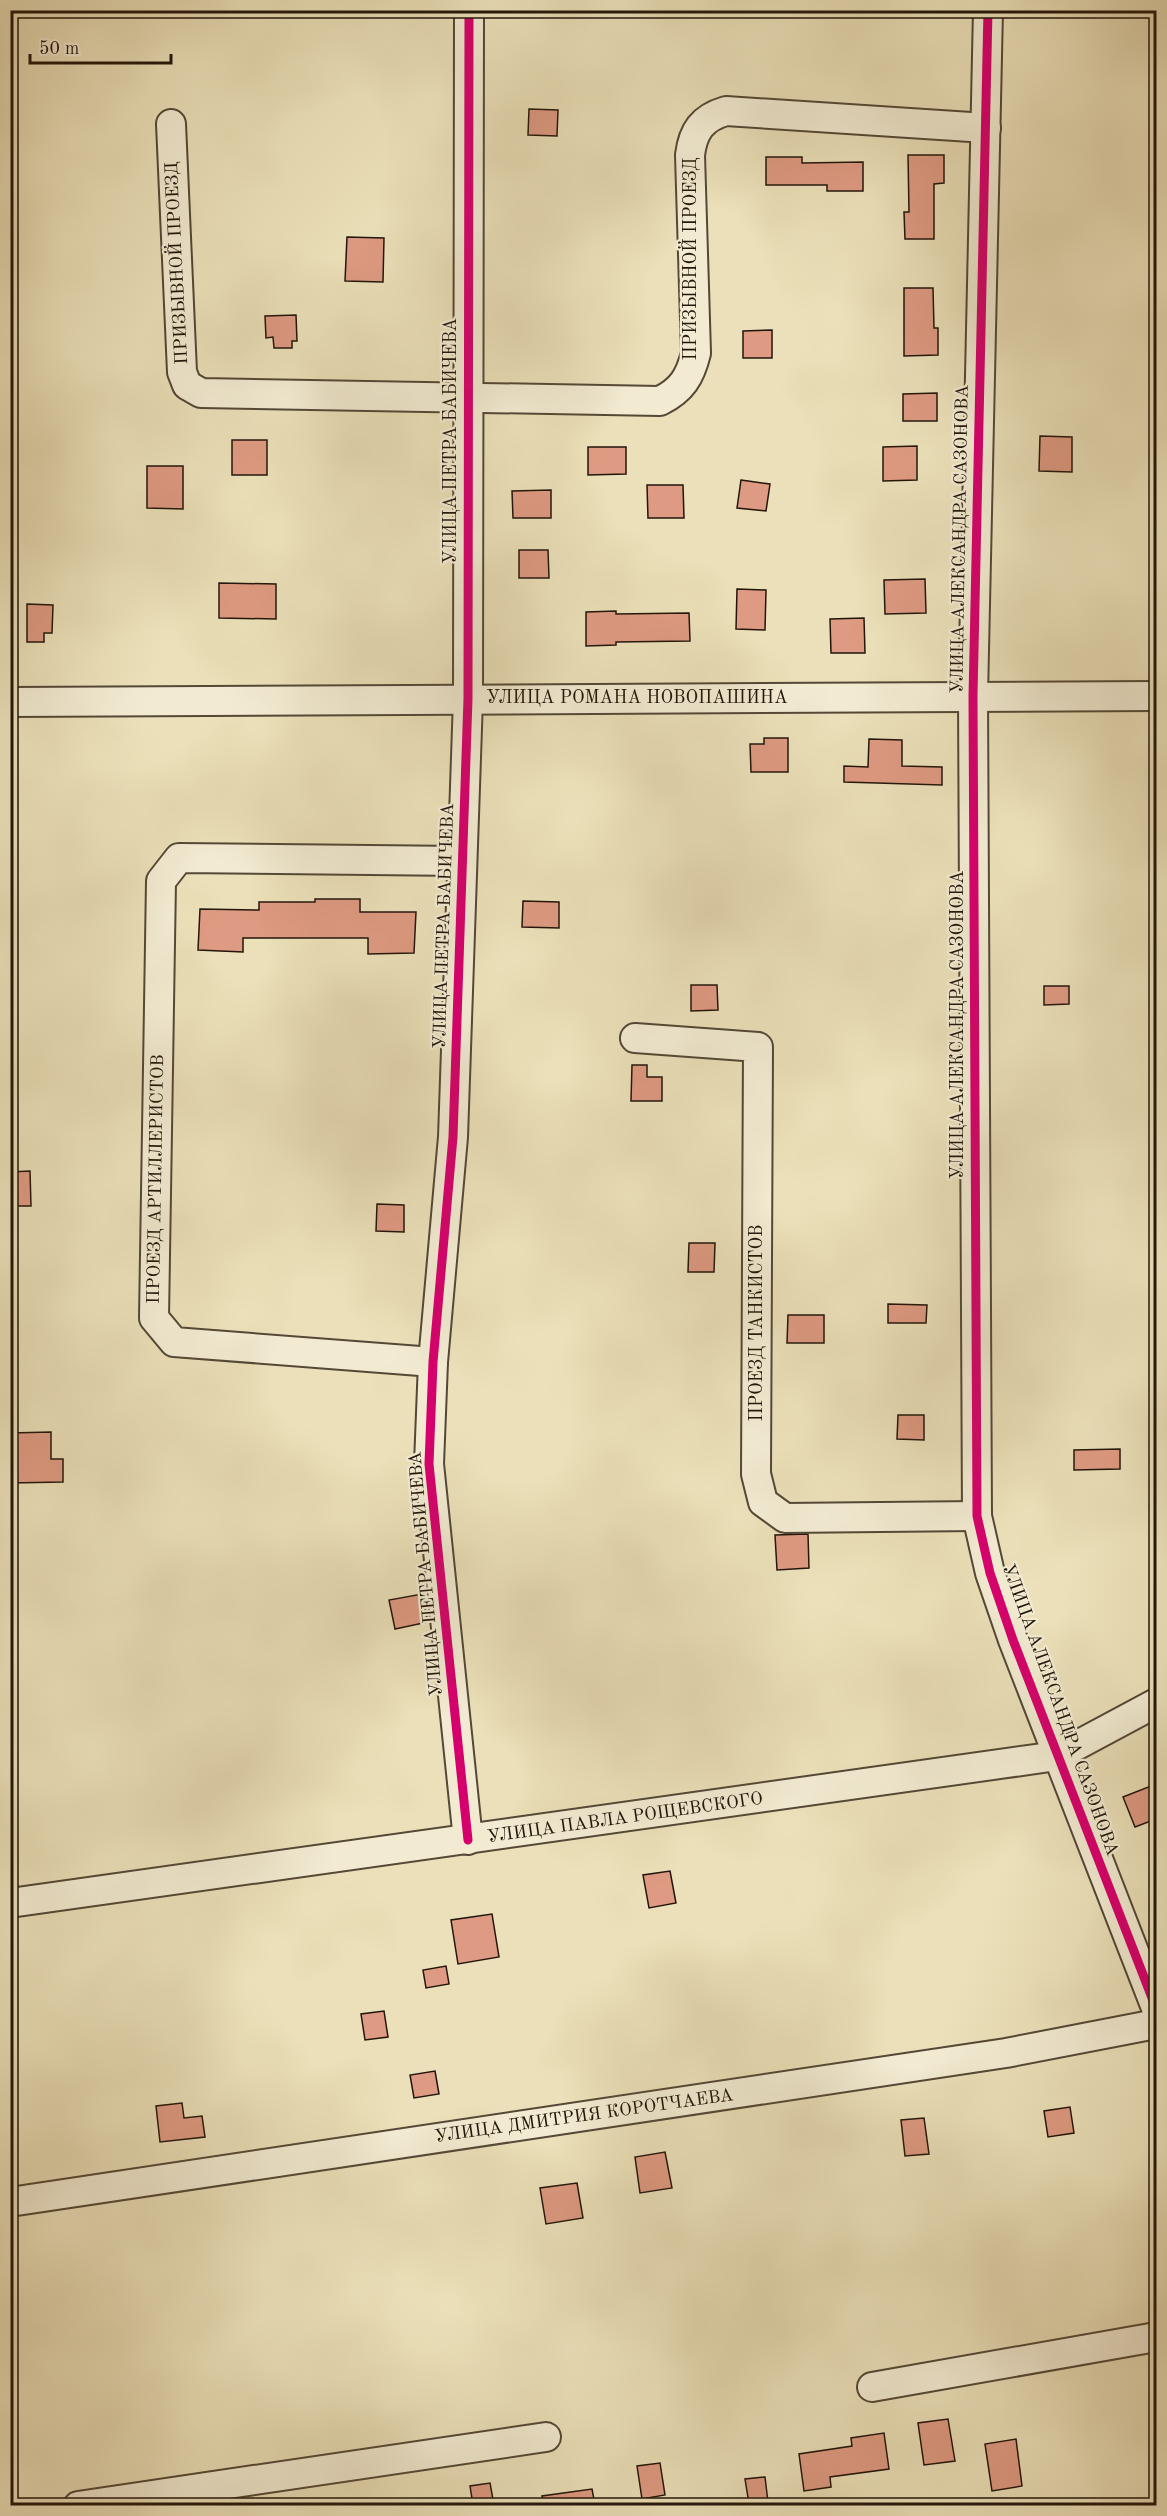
<svg xmlns="http://www.w3.org/2000/svg" width="1167" height="2516" font-family="'Old Standard TT',serif">
	<style>
		.building { fill: #de9a82; stroke: #22160b; stroke-width: 1.5 }
		.lines { fill: none; stroke-linecap: round; stroke-linejoin: round }
		.minor-casing { stroke: #544836; stroke-width: 32 }
		.minor { stroke: #f2ebd2; stroke-width: 28 }
		.cycleway-casing { stroke: #f2ebd2; stroke-width: 13 }
		.cycleway { stroke: #d6006c; stroke-width: 9 }
		.labels { text-anchor: middle; dominant-baseline: central; stroke-width: 4.5; stroke-linejoin: round; paint-order: stroke }
		.street-label { font-size: 18px; fill: #22160b; stroke: #f2ebd2 }
	</style>
	<rect width="100%" height="100%" fill="#ebe0b9"/>
	<filter id="stains"><feTurbulence type="fractalNoise" baseFrequency=".00333" numOctaves="4"/><feColorMatrix values="0 0 0 0 .2 0 0 0 0 .09 0 0 0 0 .02 0 0 0 .5 -.17"/></filter>
	<radialGradient id="worn" r=".72"><stop offset=".6" stop-color="#630" stop-opacity="0"/><stop offset="1" stop-color="#630" stop-opacity=".3"/></radialGradient>
	<!-- building -->
	<g class="building">
		<path d="M 529,109 L 558,110 L 557,136 L 528,135 Z"/>
		<path d="M 908,155 L 944,155 L 944,183 L 934,184 L 934,239 L 905,239 L 904,212 L 909,212 Z"/>
		<path d="M 766,157 L 802,157 L 802,163 L 863,162 L 863,191 L 827,191 L 827,185 L 766,185 Z"/>
		<path d="M 347,237 L 384,238 L 383,282 L 345,281 Z"/>
		<path d="M 904,288 L 933,288 L 934,328 L 938,328 L 938,355 L 904,356 Z"/>
		<path d="M 296,315 L 297,341 L 292,341 L 292,348 L 274,348 L 273,337 L 266,338 L 265,316 Z"/>
		<path d="M 772,330 L 772,358 L 743,358 L 743,331 Z"/>
		<path d="M 937,393 L 937,421 L 903,421 L 903,394 Z"/>
		<path d="M 1040,436 L 1072,437 L 1072,472 L 1039,471 Z"/>
		<rect x="232" y="440" width="35" height="35"/>
		<path d="M 917,446 L 917,480 L 883,481 L 883,447 Z"/>
		<path d="M 588,447 L 626,447 L 626,474 L 588,475 Z"/>
		<path d="M 147,466 L 183,466 L 183,509 L 147,508 Z"/>
		<path d="M 741,480 L 770,484 L 766,511 L 737,508 Z"/>
		<path d="M 647,485 L 683,485 L 684,518 L 648,518 Z"/>
		<path d="M 551,490 L 551,518 L 513,518 L 512,491 Z"/>
		<path d="M 519,550 L 548,550 L 549,578 L 519,578 Z"/>
		<path d="M 925,579 L 926,613 L 885,614 L 884,580 Z"/>
		<path d="M 219,583 L 276,584 L 276,619 L 219,618 Z"/>
		<path d="M 737,589 L 766,590 L 765,630 L 736,629 Z"/>
		<path d="M 27,604 L 53,605 L 52,633 L 44,633 L 44,642 L 27,642 Z"/>
		<path d="M 616,611 L 616,614 L 689,613 L 690,641 L 616,642 L 616,645 L 586,646 L 586,612 Z"/>
		<path d="M 864,618 L 865,653 L 831,653 L 830,619 Z"/>
		<path d="M 764,738 L 788,738 L 788,772 L 751,772 L 750,744 L 764,744 Z"/>
		<path d="M 869,739 L 902,740 L 902,766 L 942,767 L 942,785 L 844,782 L 844,766 L 868,767 Z"/>
		<path d="M 315,899 L 360,899 L 360,912 L 416,912 L 414,953 L 368,954 L 368,938 L 243,938 L 243,952 L 198,950 L 200,909 L 259,910 L 259,902 L 315,902 Z"/>
		<path d="M 523,901 L 559,902 L 559,928 L 522,927 Z"/>
		<path d="M 691,985 L 717,985 L 718,1010 L 691,1011 Z"/>
		<path d="M 1044,986 L 1069,986 L 1069,1004 L 1044,1005 Z"/>
		<path d="M 632,1065 L 647,1065 L 647,1077 L 662,1077 L 662,1101 L 631,1101 Z"/>
		<path d="M 30,1171 L 31,1206 L 10,1206 L 10,1172 Z"/>
		<path d="M 377,1204 L 404,1205 L 404,1232 L 376,1231 Z"/>
		<path d="M 689,1243 L 715,1243 L 714,1272 L 688,1272 Z"/>
		<path d="M 888,1304 L 927,1305 L 926,1323 L 888,1323 Z"/>
		<path d="M 788,1315 L 824,1315 L 824,1343 L 787,1343 Z"/>
		<path d="M 898,1415 L 924,1415 L 924,1440 L 897,1439 Z"/>
		<path d="M 51,1432 L 51,1459 L 63,1459 L 63,1482 L 10,1483 L 10,1433 Z"/>
		<path d="M 1120,1449 L 1120,1469 L 1074,1470 L 1074,1450 Z"/>
		<path d="M 808,1534 L 809,1568 L 777,1570 L 775,1535 Z"/>
		<path d="M 422,1594 L 428,1622 L 395,1629 L 389,1600 Z"/>
		<path d="M 1156,1784 L 1156,1819 L 1135,1827 L 1123,1797 Z"/>
		<path d="M 670,1871 L 676,1903 L 649,1908 L 643,1875 Z"/>
		<path d="M 492,1914 L 499,1957 L 458,1964 L 451,1920 Z"/>
		<path d="M 446,1966 L 449,1984 L 426,1988 L 423,1970 Z"/>
		<path d="M 384,2011 L 388,2037 L 365,2040 L 361,2014 Z"/>
		<path d="M 435,2071 L 439,2094 L 414,2098 L 410,2075 Z"/>
		<path d="M 182,2103 L 184,2118 L 202,2116 L 205,2137 L 160,2142 L 156,2106 Z"/>
		<path d="M 1070,2107 L 1074,2133 L 1048,2137 L 1044,2111 Z"/>
		<path d="M 924,2118 L 929,2154 L 905,2156 L 901,2120 Z"/>
		<path d="M 665,2152 L 672,2188 L 640,2193 L 635,2157 Z"/>
		<path d="M 577,2183 L 583,2218 L 546,2224 L 540,2188 Z"/>
		<path d="M 948,2419 L 955,2461 L 924,2465 L 918,2423 Z"/>
		<path d="M 884,2433 L 889,2469 L 830,2477 L 831,2487 L 804,2491 L 799,2454 L 852,2446 L 851,2438 Z"/>
		<path d="M 1016,2439 L 1022,2486 L 992,2491 L 985,2444 Z"/>
		<path d="M 660,2463 L 665,2495 L 642,2499 L 637,2466 Z"/>
		<path d="M 765,2477 L 768,2502 L 749,2504 L 745,2479 Z"/>
		<path d="M 490,2483 L 494,2505 L 473,2505 L 470,2486 Z"/>
		<path d="M 592,2489 L 595,2505 L 543,2505 L 542,2496 Z"/>
	</g>
	<g class="lines">
		<defs>
			<g id="minor">
				<path d="M 988,10 L 973,696 L 977,1516 L 990,1573 L 1013,1640 L 1156,2008"/>
				<path d="M 171,124 L 182,372 L 187,385 L 201,393 L 660,401 C 682,390 690,377 696,353 L 690,155 C 693,131 702,118 726,111 L 986,128"/>
				<path d="M 10,702 L 1156,696"/>
				<path d="M 635,1038 L 758,1047 L 756,1474 L 763,1502 L 785,1518 L 977,1516"/>
				<path d="M 433,1362 L 174,1342 L 154,1318 L 161,881 L 179,858 L 462,861"/>
				<path d="M 468,1840 L 429,1464 L 433,1362 L 453,1137 L 468,699 L 469,10"/>
				<path d="M 10,1903 L 1057,1756 L 1156,1703"/>
				<path d="M 10,2202 L 1006,2053 L 1156,2024"/>
				<path d="M 872,2387 L 1156,2337"/>
				<path d="M 78,2506 L 546,2437"/>
			</g>
		</defs>
		<!-- minor casing -->
		<use href="#minor" class="minor-casing"/>
		<!-- minor -->
		<use href="#minor" class="minor"/>
		<defs>
			<g id="cycleway">
				<path d="M 988,10 L 973,696 L 977,1516 L 990,1573 L 1013,1640 L 1156,2008"/>
				<path d="M 468,1840 L 429,1464 L 433,1362 L 453,1137 L 468,699 L 469,10"/>
			</g>
		</defs>
		<!-- cycleway casing -->
		<use href="#cycleway" class="cycleway-casing"/>
		<!-- cycleway -->
		<use href="#cycleway" class="cycleway"/>
	</g>
	<g class="labels">
		<!-- street labels -->
		<g class="street-label">
			<text transform="translate(691 259) rotate(-90)">ПРИЗЫВНОЙ ПРОЕЗД</text>
			<text transform="translate(177 263) rotate(-93)">ПРИЗЫВНОЙ ПРОЕЗД</text>
			<text transform="translate(451 441) rotate(-90)">УЛИЦА ПЕТРА БАБИЧЕВА</text>
			<text transform="translate(960 539) rotate(-89)">УЛИЦА АЛЕКСАНДРА САЗОНОВА</text>
			<text x="637" y="698">УЛИЦА РОМАНА НОВОПАШИНА</text>
			<text transform="translate(444 926) rotate(-88)">УЛИЦА ПЕТРА БАБИЧЕВА</text>
			<text transform="translate(958 1025) rotate(-90)">УЛИЦА АЛЕКСАНДРА САЗОНОВА</text>
			<text transform="translate(156 1179) rotate(-89)">ПРОЕЗД АРТИЛЛЕРИСТОВ</text>
			<text transform="translate(757 1323) rotate(-90)">ПРОЕЗД ТАНКИСТОВ</text>
			<text transform="translate(426 1574) rotate(-95)">УЛИЦА ПЕТРА БАБИЧЕВА</text>
			<text transform="translate(1060 1710) rotate(70)">УЛИЦА АЛЕКСАНДРА САЗОНОВА</text>
			<text transform="translate(625 1818) rotate(-8)">УЛИЦА ПАВЛА РОЩЕВСКОГО</text>
			<text transform="translate(584 2116) rotate(-8)">УЛИЦА ДМИТРИЯ КОРОТЧАЕВА</text>
		</g>
	</g>
	<!-- margin -->
	<rect width="1167" height="2516" fill="none" stroke="#ebe0b9" stroke-width="36"/>
	<rect x="12" y="12" width="1143" height="2492" fill="none" stroke="#22160b" stroke-width="3"/>
	<rect x="18" y="18" width="1131" height="2480" fill="none" stroke="#22160b" stroke-width="1.5"/>
	<!-- scale -->
	<path d="M30 54v9h141v-9" fill="none" stroke="#22160b" stroke-width="3"/>
	<text x="39" y="54" font-size="18" fill="#22160b" stroke="#f2ebd2" stroke-width="4.5" paint-order="stroke">50 m</text>
	<rect width="100%" height="100%" filter="url(#stains)"/>
	<rect width="100%" height="100%" fill="url(#worn)"/>
</svg>
